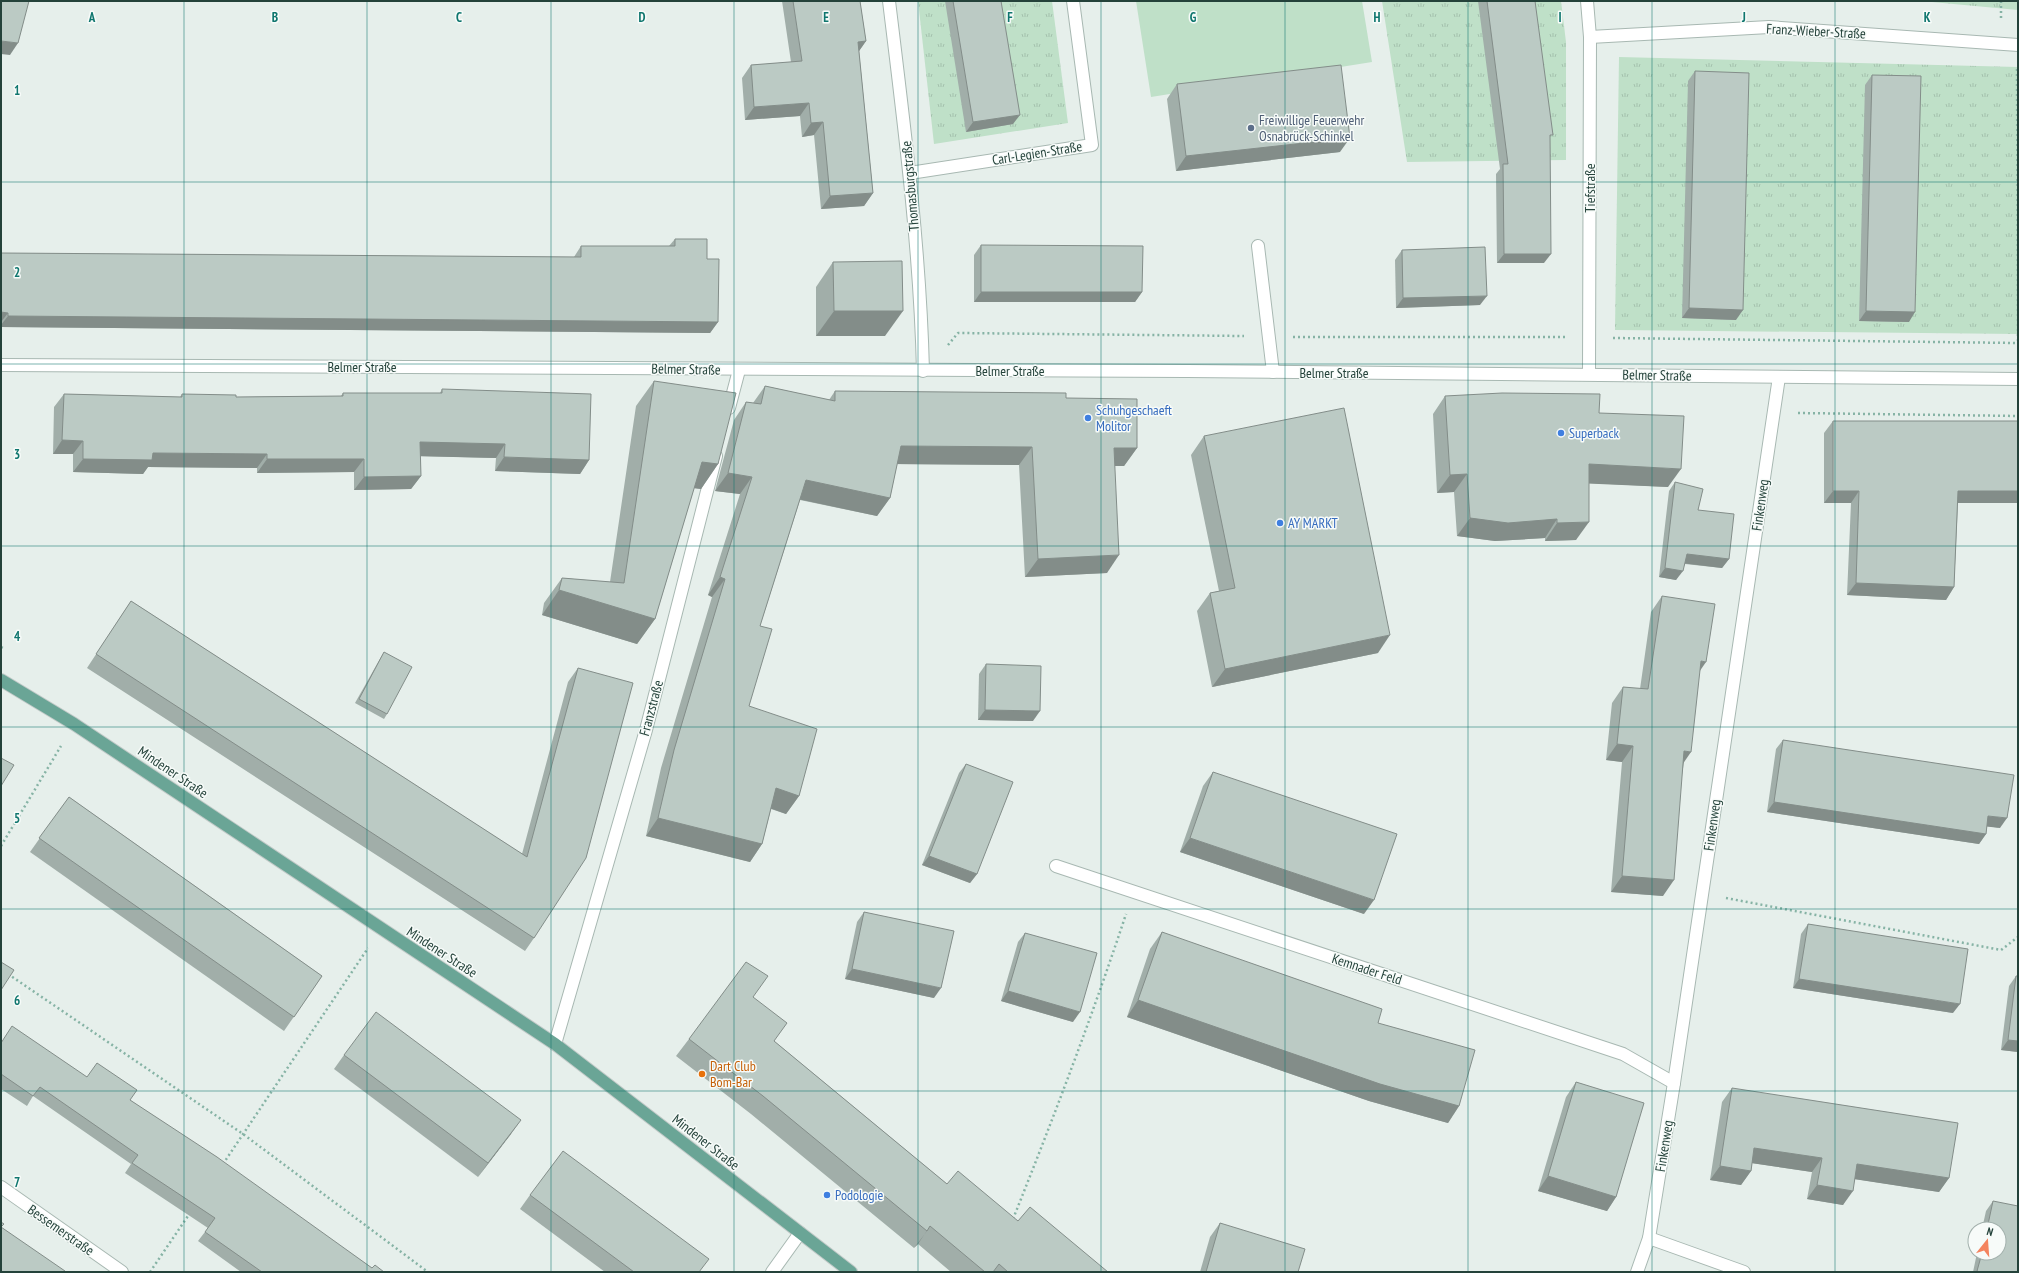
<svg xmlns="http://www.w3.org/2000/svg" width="2019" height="1273" font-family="'PT Sans Narrow',sans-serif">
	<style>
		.grass { fill: url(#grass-tufts) }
		.pitch { fill: #bfe0c8 }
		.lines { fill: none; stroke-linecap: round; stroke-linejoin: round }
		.minor-casing { stroke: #a8b8b2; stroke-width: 14 }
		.major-casing { stroke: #c2cac8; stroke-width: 14 }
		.path { stroke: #86b3a5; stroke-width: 2.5; stroke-dasharray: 2 3; stroke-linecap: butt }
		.minor { stroke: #fff; stroke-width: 12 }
		.major { stroke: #6aa596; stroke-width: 12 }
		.wall { fill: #a1aea9 }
		.shaded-wall { fill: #838d89 }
		.building { fill: #bbcac4; stroke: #838d89 }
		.grid { fill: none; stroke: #0f766e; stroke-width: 1; stroke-opacity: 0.55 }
		.service-dot { fill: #5c6f8a; stroke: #f7fbf9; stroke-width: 1.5 }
		.shop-dot { fill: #3f7fe0; stroke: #f7fbf9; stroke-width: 1.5 }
		.food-dot { fill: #e8710a; stroke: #f7fbf9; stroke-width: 1.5 }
		.labels { text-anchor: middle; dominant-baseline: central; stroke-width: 3; stroke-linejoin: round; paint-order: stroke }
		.street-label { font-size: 14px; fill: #24423a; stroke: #f7fbf9 }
		.service-label { font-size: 14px; fill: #4e5e75; stroke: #f7fbf9; text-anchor: start }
		.shop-label { font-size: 14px; fill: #366cbe; stroke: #f7fbf9; text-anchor: start }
		.food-label { font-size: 14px; fill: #c56008; stroke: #f7fbf9; text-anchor: start }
		.grid-label { font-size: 13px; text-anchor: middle; font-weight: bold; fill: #0f766e; stroke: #f7fbf9; stroke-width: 3; stroke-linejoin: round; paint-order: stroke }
	</style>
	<defs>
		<pattern id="grass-tufts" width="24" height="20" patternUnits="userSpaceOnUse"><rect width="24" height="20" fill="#bfe0c8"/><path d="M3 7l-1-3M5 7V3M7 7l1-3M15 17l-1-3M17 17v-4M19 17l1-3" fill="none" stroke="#a4c1ad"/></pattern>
	</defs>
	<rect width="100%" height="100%" fill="#e6efeb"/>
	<!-- grass -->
	<g class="grass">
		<path d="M 918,1 L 1052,1 L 1068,123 L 934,144 Z"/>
		<path d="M 1382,1 L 1561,1 L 1566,42 L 1566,160 L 1407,162 Z"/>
		<path d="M 1921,1 L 2018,1 L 2018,10 Z"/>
		<path d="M 1619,57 L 2018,67 L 2018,334 L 1615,330 Z"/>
	</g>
	<!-- pitch -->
	<path class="pitch" d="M 1136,1 L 1362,1 L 1372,62 L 1151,97 Z"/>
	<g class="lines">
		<defs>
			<g id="minor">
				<path d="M 889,1 C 904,124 920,247 923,371"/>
				<path d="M 1587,1 L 1590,37 L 1589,374"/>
				<path d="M 1590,37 L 1769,27 L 2018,45"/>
				<path d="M 910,173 L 1092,145 L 1073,1"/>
				<path d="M 1258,246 L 1273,372"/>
				<path d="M 1,365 L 1187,371 L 2018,379"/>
				<path d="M 729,408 L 739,370"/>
				<path d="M 1056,866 L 1623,1054 L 1674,1083"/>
				<path d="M 555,1044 L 646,730 L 716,456"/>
				<path d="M 1,1187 L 122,1272"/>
				<path d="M 1649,1238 L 1744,1272"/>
				<path d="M 772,1272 L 800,1233"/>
				<path d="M 1637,1272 L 1649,1238 L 1674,1083 L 1779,377"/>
			</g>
			<path id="major" d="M 1,680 L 74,724 L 555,1044 L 851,1272"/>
		</defs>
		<!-- minor casing -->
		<use href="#minor" class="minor-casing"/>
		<!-- major casing -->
		<use href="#major" class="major-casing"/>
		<!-- path -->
		<g class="path">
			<path d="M 2001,18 L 2001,1"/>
			<path d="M 2017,69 L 2018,343"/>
			<path d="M 1293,337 L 1566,337"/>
			<path d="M 1613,338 L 2018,343"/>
			<path d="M 948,345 L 958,333 L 1244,336"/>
			<path d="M 1798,413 L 2018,416"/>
			<path d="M 1,647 L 3,648"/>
			<path d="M 1,846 L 61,746"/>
			<path d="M 1726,898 L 2001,950 L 2018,937"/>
			<path d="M 8,974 L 243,1134 L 428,1272"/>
			<path d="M 223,1164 L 368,948"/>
			<path d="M 1013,1219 C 1053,1119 1092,1017 1126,914"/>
			<path d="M 150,1272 L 190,1213"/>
		</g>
		<!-- minor -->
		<use href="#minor" class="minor"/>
		<!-- major -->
		<use href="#major" class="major"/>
	</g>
	<!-- wall -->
	<g class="wall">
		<path d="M 782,1 L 860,1 L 866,41 L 859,51 L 873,193 L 864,206 L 821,209 L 814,135 L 802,137 L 800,116 L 745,120 L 742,78 L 751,65 L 791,62 Z"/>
		<path d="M 945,1 L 1001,1 L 1013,124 L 966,132 Z"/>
		<path d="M 1478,1 L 1535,1 L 1550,139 L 1544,263 L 1497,263 L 1496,174 L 1500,169 Z"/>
		<path d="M 1695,71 L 1736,320 L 1682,318 L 1688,81 Z"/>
		<path d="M 1872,75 L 1909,322 L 1859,321 L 1865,85 Z"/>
		<path d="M 1177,84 L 1340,152 L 1176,171 L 1167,99 Z"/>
		<path d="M 675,239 L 707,259 L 718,322 L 710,333 L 1,327 L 1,253 L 574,257 L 581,246 L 669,246 Z"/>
		<path d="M 981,245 L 1142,292 L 1135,302 L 974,302 L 974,255 Z"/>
		<path d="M 1402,250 L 1480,305 L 1396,308 L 1395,260 Z"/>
		<path d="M 833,262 L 885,336 L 816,336 L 816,287 Z"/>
		<path d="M 654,381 L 718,464 L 701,489 L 694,488 L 655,619 L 637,644 L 542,615 L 544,603 L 562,578 L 610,582 L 636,406 Z"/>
		<path d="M 765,386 L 829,400 L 835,391 L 1066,398 L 1137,448 L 1124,466 L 1115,466 L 1107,573 L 1025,577 L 1019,465 L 897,464 L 890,498 L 877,516 L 800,500 L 760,626 L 749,706 L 799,796 L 786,814 L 771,809 L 762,844 L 750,862 L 646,836 L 661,768 L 712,597 L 708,595 L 740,494 L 715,491 L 734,420 L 746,402 L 753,403 Z"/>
		<path d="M 442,389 L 589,460 L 580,474 L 495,471 L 496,458 L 420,456 L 421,476 L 411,489 L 354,490 L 354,472 L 257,473 L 257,468 L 148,467 L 143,474 L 73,472 L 73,454 L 53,454 L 54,407 L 64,394 L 180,397 L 182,394 L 236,397 L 341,396 L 343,393 L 440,393 Z"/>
		<path d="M 1445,396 L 1599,413 L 1668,487 L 1589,483 L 1576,540 L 1545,541 L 1545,538 L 1495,541 L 1457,536 L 1454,492 L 1437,493 L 1433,414 Z"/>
		<path d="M 1833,421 L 1958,503 L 1954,587 L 1946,600 L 1847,595 L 1851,503 L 1824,503 L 1824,433 Z"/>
		<path d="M 1204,436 L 1378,653 L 1212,687 L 1197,611 L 1210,593 L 1219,591 L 1191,455 Z"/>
		<path d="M 1675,482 L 1698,510 L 1729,559 L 1722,568 L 1685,564 L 1676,580 L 1659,577 L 1669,491 Z"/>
		<path d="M 1662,596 L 1699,672 L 1684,762 L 1663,896 L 1611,892 L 1622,762 L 1606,760 L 1612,703 L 1623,687 L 1640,689 L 1651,612 Z"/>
		<path d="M 131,601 L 522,854 L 568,682 L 578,668 L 534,938 L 525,951 L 87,668 Z"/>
		<path d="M 384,652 L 387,714 L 384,719 L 355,703 L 381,657 Z"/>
		<path d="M 986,664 L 1033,721 L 978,720 L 979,674 Z"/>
		<path d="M 1783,740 L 2000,828 L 1987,826 L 1986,834 L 1979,844 L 1767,812 L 1776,749 Z"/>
		<path d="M 966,764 L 977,874 L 970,883 L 922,865 L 959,773 Z"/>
		<path d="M 1213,772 L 1364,914 L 1180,852 L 1203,786 Z"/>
		<path d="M 69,797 L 322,976 L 284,1031 L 30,852 Z"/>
		<path d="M 864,912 L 934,998 L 845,979 L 857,922 Z"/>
		<path d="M 1808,924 L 1953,1013 L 1793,988 L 1801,934 Z"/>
		<path d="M 1162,932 L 1459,1106 L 1448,1123 L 1369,1101 L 1127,1017 L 1150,949 Z"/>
		<path d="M 1025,933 L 1073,1022 L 1001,1001 L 1018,942 Z"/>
		<path d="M 2016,976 L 2018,976 L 2018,1052 L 2001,1050 L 2009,986 Z"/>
		<path d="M 753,997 L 774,1041 L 947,1184 L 1018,1221 L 1108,1272 L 951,1272 L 918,1244 L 914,1248 L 751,1114 L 676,1056 L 689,1039 Z"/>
		<path d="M 1,1043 L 87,1077 L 130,1100 L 372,1268 L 384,1272 L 241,1272 L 198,1241 L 208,1228 L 125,1173 L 131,1164 L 33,1096 L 27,1106 L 1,1089 Z"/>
		<path d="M 344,1055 L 511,1134 L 478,1177 L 334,1069 Z"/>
		<path d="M 1576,1082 L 1616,1197 L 1607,1211 L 1538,1191 L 1566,1097 Z"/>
		<path d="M 1732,1088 L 1949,1178 L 1939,1192 L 1855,1179 L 1843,1205 L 1807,1199 L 1812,1172 L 1752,1163 L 1751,1171 L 1741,1185 L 1710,1180 L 1722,1102 Z"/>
		<path d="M 530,1195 L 700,1272 L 605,1272 L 520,1209 Z"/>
		<path d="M 1993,1201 L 2018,1272 L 1973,1272 L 1977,1253 L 1999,1253 L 1999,1229 L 1982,1229 L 1986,1211 Z"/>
		<path d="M 1220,1223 L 1298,1272 L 1200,1272 L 1210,1237 Z"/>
	</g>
	<!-- shaded-wall -->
	<g class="shaded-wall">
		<path d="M 1,41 L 18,43 L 10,55 L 1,54 Z"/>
		<path d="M 866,41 L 857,54 L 858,42 Z"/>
		<path d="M 809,103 L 800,116 L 745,120 L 754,107 Z"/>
		<path d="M 1020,115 L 1013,124 L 966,132 L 973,122 Z"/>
		<path d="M 823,122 L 814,135 L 802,137 L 811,123 Z"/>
		<path d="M 1350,138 L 1340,152 L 1176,171 L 1186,156 Z"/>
		<path d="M 873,193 L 864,206 L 821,209 L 830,196 Z"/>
		<path d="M 1504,254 L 1551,254 L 1544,263 L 1497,263 Z"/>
		<path d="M 981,292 L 1142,292 L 1135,302 L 974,302 Z"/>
		<path d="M 1487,296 L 1480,305 L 1396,308 L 1403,298 Z"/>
		<path d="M 1689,308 L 1743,310 L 1736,320 L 1682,318 Z"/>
		<path d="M 834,311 L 903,311 L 885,336 L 816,336 Z"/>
		<path d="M 1866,311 L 1915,312 L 1909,322 L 1859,321 Z"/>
		<path d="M 1,312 L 8,313 L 1,322 Z"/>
		<path d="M 8,316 L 718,322 L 710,333 L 1,327 L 1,325 Z"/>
		<path d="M 62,440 L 83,441 L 73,454 L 53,454 Z"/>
		<path d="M 420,442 L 505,444 L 496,458 L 411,456 Z"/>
		<path d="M 901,446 L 1032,447 L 1019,465 L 888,464 Z"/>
		<path d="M 1114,448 L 1137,448 L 1124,466 L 1101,466 Z"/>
		<path d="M 153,453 L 267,454 L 257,468 L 148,467 L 143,474 L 73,472 L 83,459 Z"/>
		<path d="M 504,457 L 589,460 L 580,474 L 495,471 Z"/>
		<path d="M 267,459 L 364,459 L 354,472 L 257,473 Z"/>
		<path d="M 702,462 L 718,464 L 701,489 L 685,487 Z"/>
		<path d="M 1589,464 L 1681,469 L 1668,487 L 1576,483 Z"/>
		<path d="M 728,473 L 752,477 L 740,494 L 715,491 Z"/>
		<path d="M 1467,474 L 1454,492 L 1437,493 L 1450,475 Z"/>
		<path d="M 421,476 L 411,489 L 354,490 L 364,477 Z"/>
		<path d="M 806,480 L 890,498 L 877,516 L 793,498 Z"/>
		<path d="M 1833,491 L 1859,491 L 1851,503 L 1824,503 Z"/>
		<path d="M 1958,491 L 2018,491 L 2018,503 L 1950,503 Z"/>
		<path d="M 1470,518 L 1557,519 L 1545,538 L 1495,541 L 1457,536 Z"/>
		<path d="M 1589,522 L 1576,540 L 1545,541 L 1557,523 Z"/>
		<path d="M 1687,554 L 1729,559 L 1722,568 L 1681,563 Z"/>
		<path d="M 1119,555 L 1107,573 L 1025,577 L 1038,559 Z"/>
		<path d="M 1665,568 L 1683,571 L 1676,580 L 1659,577 Z"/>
		<path d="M 720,577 L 725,579 L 712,597 L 708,595 Z"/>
		<path d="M 1856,583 L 1954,587 L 1946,600 L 1847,595 Z"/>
		<path d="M 559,590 L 655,619 L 637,644 L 542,615 Z"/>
		<path d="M 1390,635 L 1378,653 L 1212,687 L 1225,669 Z"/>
		<path d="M 1701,661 L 1706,662 L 1695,678 Z"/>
		<path d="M 985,710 L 1040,711 L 1033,721 L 978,720 Z"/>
		<path d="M 1617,744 L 1633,746 L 1622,762 L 1606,760 Z"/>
		<path d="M 1684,751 L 1691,752 L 1680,768 Z"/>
		<path d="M 776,788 L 799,796 L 786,814 L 764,806 Z"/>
		<path d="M 1774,802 L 1986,834 L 1979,844 L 1767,812 Z"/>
		<path d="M 1988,816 L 2007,818 L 2000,828 L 1982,826 Z"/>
		<path d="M 658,818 L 762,844 L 750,862 L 646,836 Z"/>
		<path d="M 1190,838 L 1374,900 L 1364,914 L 1180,852 Z"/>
		<path d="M 929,856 L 977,874 L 970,883 L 922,865 Z"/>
		<path d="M 1622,876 L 1674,880 L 1663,896 L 1611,892 Z"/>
		<path d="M 852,969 L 941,988 L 934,998 L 845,979 Z"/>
		<path d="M 1799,979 L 1960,1004 L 1953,1013 L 1793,988 Z"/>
		<path d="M 1008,991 L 1080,1012 L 1073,1022 L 1001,1001 Z"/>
		<path d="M 1138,1000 L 1459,1106 L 1448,1123 L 1369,1101 L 1127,1017 Z"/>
		<path d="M 2008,1040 L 2018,1041 L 2018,1052 L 2001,1050 Z"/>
		<path d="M 521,1120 L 511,1134 L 478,1177 L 488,1163 Z"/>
		<path d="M 1754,1148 L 1822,1158 L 1812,1172 L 1744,1162 Z"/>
		<path d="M 1857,1164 L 1949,1178 L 1939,1192 L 1847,1178 Z"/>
		<path d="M 1720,1166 L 1751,1171 L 1741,1185 L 1710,1180 Z"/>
		<path d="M 1548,1176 L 1616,1197 L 1607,1211 L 1538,1191 Z"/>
		<path d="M 1817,1185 L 1853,1191 L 1843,1205 L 1807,1199 Z"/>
		<path d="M 930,1226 L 918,1244 L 914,1248 L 927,1231 Z"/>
	</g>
	<!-- building -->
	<g class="building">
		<path d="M 1,1 L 29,1 L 18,43 L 1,41 Z"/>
		<path d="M 793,1 L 860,1 L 866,41 L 858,42 L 873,193 L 830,196 L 823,122 L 811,123 L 809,103 L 754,107 L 751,65 L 802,61 Z"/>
		<path d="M 953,1 L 1001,1 L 1020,115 L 973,122 Z"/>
		<path d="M 1487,1 L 1535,1 L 1553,135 L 1550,135 L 1551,254 L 1504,254 L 1503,164 L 1508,164 Z"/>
		<path d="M 1341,65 L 1350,138 L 1186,156 L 1177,84 Z"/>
		<path d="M 1695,71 L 1749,73 L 1743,310 L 1689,308 Z"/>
		<path d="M 1872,75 L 1921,76 L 1915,312 L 1866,311 Z"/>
		<path d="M 675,239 L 707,239 L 707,259 L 719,259 L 718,322 L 8,316 L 8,313 L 1,312 L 1,253 L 581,257 L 581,246 L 675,246 Z"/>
		<path d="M 981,245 L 1143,246 L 1142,292 L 981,292 Z"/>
		<path d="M 1485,247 L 1487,296 L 1403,298 L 1402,250 Z"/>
		<path d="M 902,261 L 903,311 L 834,311 L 833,262 Z"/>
		<path d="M 654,381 L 736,393 L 718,464 L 702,462 L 655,619 L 559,590 L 562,578 L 624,583 Z"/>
		<path d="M 765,386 L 835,401 L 835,391 L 1066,393 L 1066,398 L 1137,399 L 1137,448 L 1114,448 L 1119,555 L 1038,559 L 1032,447 L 901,446 L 890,498 L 806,480 L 760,626 L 772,629 L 749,706 L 817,729 L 799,796 L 776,788 L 762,844 L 658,818 L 674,750 L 725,579 L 720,577 L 752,477 L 728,473 L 746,402 L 761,404 Z"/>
		<path d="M 442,389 L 591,394 L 589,460 L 504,457 L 505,444 L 420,442 L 421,476 L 364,477 L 364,459 L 267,459 L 267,454 L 153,453 L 152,460 L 83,459 L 83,441 L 62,440 L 64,394 L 182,397 L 182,394 L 236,395 L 236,397 L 343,396 L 343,393 L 442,393 Z"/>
		<path d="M 1502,393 L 1600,394 L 1599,413 L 1684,416 L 1681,469 L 1589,464 L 1589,522 L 1557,523 L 1557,519 L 1508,523 L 1470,518 L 1467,474 L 1450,475 L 1445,396 Z"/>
		<path d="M 1344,408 L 1390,635 L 1225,669 L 1210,593 L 1235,588 L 1204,436 Z"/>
		<path d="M 1833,421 L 2018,421 L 2018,491 L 1958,491 L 1954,587 L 1856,583 L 1859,491 L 1833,491 Z"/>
		<path d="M 1675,482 L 1703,489 L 1698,510 L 1734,514 L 1729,559 L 1687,554 L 1683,571 L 1665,568 Z"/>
		<path d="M 1662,596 L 1715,604 L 1706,662 L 1701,661 L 1691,752 L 1684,751 L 1674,880 L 1622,876 L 1633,746 L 1617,744 L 1623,687 L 1648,689 Z"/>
		<path d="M 131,601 L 527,857 L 578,668 L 633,683 L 586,858 L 534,938 L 96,654 Z"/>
		<path d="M 384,652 L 412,667 L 387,714 L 359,699 Z"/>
		<path d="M 986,664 L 1041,666 L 1040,711 L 985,710 Z"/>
		<path d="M 1783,740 L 2014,775 L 2007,818 L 1988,816 L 1986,834 L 1774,802 Z"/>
		<path d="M 1,758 L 14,765 L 1,786 Z"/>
		<path d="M 966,764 L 1013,782 L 977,874 L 929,856 Z"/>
		<path d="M 1213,772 L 1397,834 L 1374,900 L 1190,838 Z"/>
		<path d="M 69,797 L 322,976 L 294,1017 L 39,838 Z"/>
		<path d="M 864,912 L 954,931 L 941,988 L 852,969 Z"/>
		<path d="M 1808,924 L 1968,949 L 1960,1004 L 1799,979 Z"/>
		<path d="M 1162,932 L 1382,1009 L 1378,1023 L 1475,1050 L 1459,1106 L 1380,1084 L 1138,1000 Z"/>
		<path d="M 1025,933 L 1097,953 L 1080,1012 L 1008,991 Z"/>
		<path d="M 1,962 L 14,970 L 1,990 Z"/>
		<path d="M 746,962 L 768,976 L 753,997 L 787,1023 L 774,1041 L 947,1184 L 958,1171 L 1018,1221 L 1030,1207 L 1108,1272 L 1008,1272 L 999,1264 L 993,1272 L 985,1272 L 930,1226 L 927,1231 L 763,1096 L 689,1039 Z"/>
		<path d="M 2016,976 L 2018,976 L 2018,1041 L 2008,1040 Z"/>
		<path d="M 376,1012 L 521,1120 L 488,1163 L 344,1055 Z"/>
		<path d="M 12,1026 L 87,1077 L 97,1063 L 137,1090 L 130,1100 L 217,1157 L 372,1268 L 375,1265 L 384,1272 L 262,1272 L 205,1232 L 215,1218 L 132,1163 L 138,1155 L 40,1087 L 33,1096 L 1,1074 L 1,1043 Z"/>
		<path d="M 1576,1082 L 1644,1103 L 1616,1197 L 1548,1176 Z"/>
		<path d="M 1732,1088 L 1958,1123 L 1949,1178 L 1857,1164 L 1853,1191 L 1817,1185 L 1822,1158 L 1754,1148 L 1751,1171 L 1720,1166 Z"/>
		<path d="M 563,1151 L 709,1259 L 699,1272 L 634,1272 L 530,1195 Z"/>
		<path d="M 1993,1201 L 2018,1206 L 2018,1272 L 1980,1272 L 1977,1271 L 1982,1253 L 1999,1253 L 1999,1229 L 1987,1229 Z"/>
		<path d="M 1,1222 L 4,1224 L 1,1227 L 65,1271 L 65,1272 L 1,1272 Z"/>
		<path d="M 1220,1223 L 1305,1249 L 1298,1272 L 1206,1272 Z"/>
	</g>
	<!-- grid -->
	<path class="grid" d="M 184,1 L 184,1272M 367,1 L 367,1272M 551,1 L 551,1272M 734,1 L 734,1272M 918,1 L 918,1272M 1101,1 L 1101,1272M 1285,1 L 1285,1272M 1468,1 L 1468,1272M 1652,1 L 1652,1272M 1835,1 L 1835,1272M 1,182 L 2018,182M 1,364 L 2018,364M 1,546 L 2018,546M 1,727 L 2018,727M 1,909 L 2018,909M 1,1091 L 2018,1091"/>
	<!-- markers -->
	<circle class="service-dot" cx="1251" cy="128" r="4"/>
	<g class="shop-dot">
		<circle cx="1088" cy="418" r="4"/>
		<circle cx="1561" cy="433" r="4"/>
		<circle cx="1280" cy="523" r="4"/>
		<circle cx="827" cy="1195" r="4"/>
	</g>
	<circle class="food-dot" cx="702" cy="1074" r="4"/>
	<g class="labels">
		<!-- street labels -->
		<g class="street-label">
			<text transform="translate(1816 31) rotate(3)">Franz-Wieber-Straße</text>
			<text transform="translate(1037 153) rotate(-9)">Carl-Legien-Straße</text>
			<text transform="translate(910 186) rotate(-95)">Thomasburgstraße</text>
			<text transform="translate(1590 188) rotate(-90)">Tiefstraße</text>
			<text x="362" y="367">Belmer Straße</text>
			<text transform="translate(686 369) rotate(1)">Belmer Straße</text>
			<text x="1010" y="371">Belmer Straße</text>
			<text x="1334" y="373">Belmer Straße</text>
			<text transform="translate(1657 375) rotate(1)">Belmer Straße</text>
			<text transform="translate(1760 505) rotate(-82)">Finkenweg</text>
			<text transform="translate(651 708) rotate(-75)">Franzstraße</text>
			<text transform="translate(173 772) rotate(34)">Mindener Straße</text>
			<text transform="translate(1712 825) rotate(-82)">Finkenweg</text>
			<text transform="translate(442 952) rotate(33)">Mindener Straße</text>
			<text transform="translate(1367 969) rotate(18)">Kemnader Feld</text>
			<text transform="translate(706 1142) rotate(38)">Mindener Straße</text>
			<text transform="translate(1664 1146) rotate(-81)">Finkenweg</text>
			<text transform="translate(61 1230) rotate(35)">Bessemerstraße</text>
		</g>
		<!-- service labels -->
		<g class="service-label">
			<text x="1259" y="120">Freiwillige Feuerwehr<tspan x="1259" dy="16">Osnabrück-Schinkel</tspan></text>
		</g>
		<!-- shop labels -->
		<g class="shop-label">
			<text x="1096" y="410">Schuhgeschaeft<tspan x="1096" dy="16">Molitor</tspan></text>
			<text x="1569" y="433">Superback</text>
			<text x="1288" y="523">AY MARKT</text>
			<text x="835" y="1195">Podologie</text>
		</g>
		<!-- food labels -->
		<g class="food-label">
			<text x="710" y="1066">Dart Club<tspan x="710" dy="16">Bom-Bar</tspan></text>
		</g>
	</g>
	<g class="grid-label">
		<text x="92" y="22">A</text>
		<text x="275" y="22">B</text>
		<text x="459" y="22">C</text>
		<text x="642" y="22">D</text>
		<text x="826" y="22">E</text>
		<text x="1010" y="22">F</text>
		<text x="1193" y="22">G</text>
		<text x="1377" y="22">H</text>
		<text x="1560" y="22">I</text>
		<text x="1744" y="22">J</text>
		<text x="1927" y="22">K</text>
		<text x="17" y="95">1</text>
		<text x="17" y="277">2</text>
		<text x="17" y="459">3</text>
		<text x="17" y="641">4</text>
		<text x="17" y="823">5</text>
		<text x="17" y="1005">6</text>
		<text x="17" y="1187">7</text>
	</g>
	<!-- border -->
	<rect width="2019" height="1273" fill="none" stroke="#24423a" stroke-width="4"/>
	<!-- north arrow -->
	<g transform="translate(1987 1241) rotate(17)"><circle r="19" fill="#f7fbf9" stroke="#a3b1ad"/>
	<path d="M0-3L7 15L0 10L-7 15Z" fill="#f4845f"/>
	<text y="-6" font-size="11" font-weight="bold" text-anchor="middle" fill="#24423a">N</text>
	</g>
</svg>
